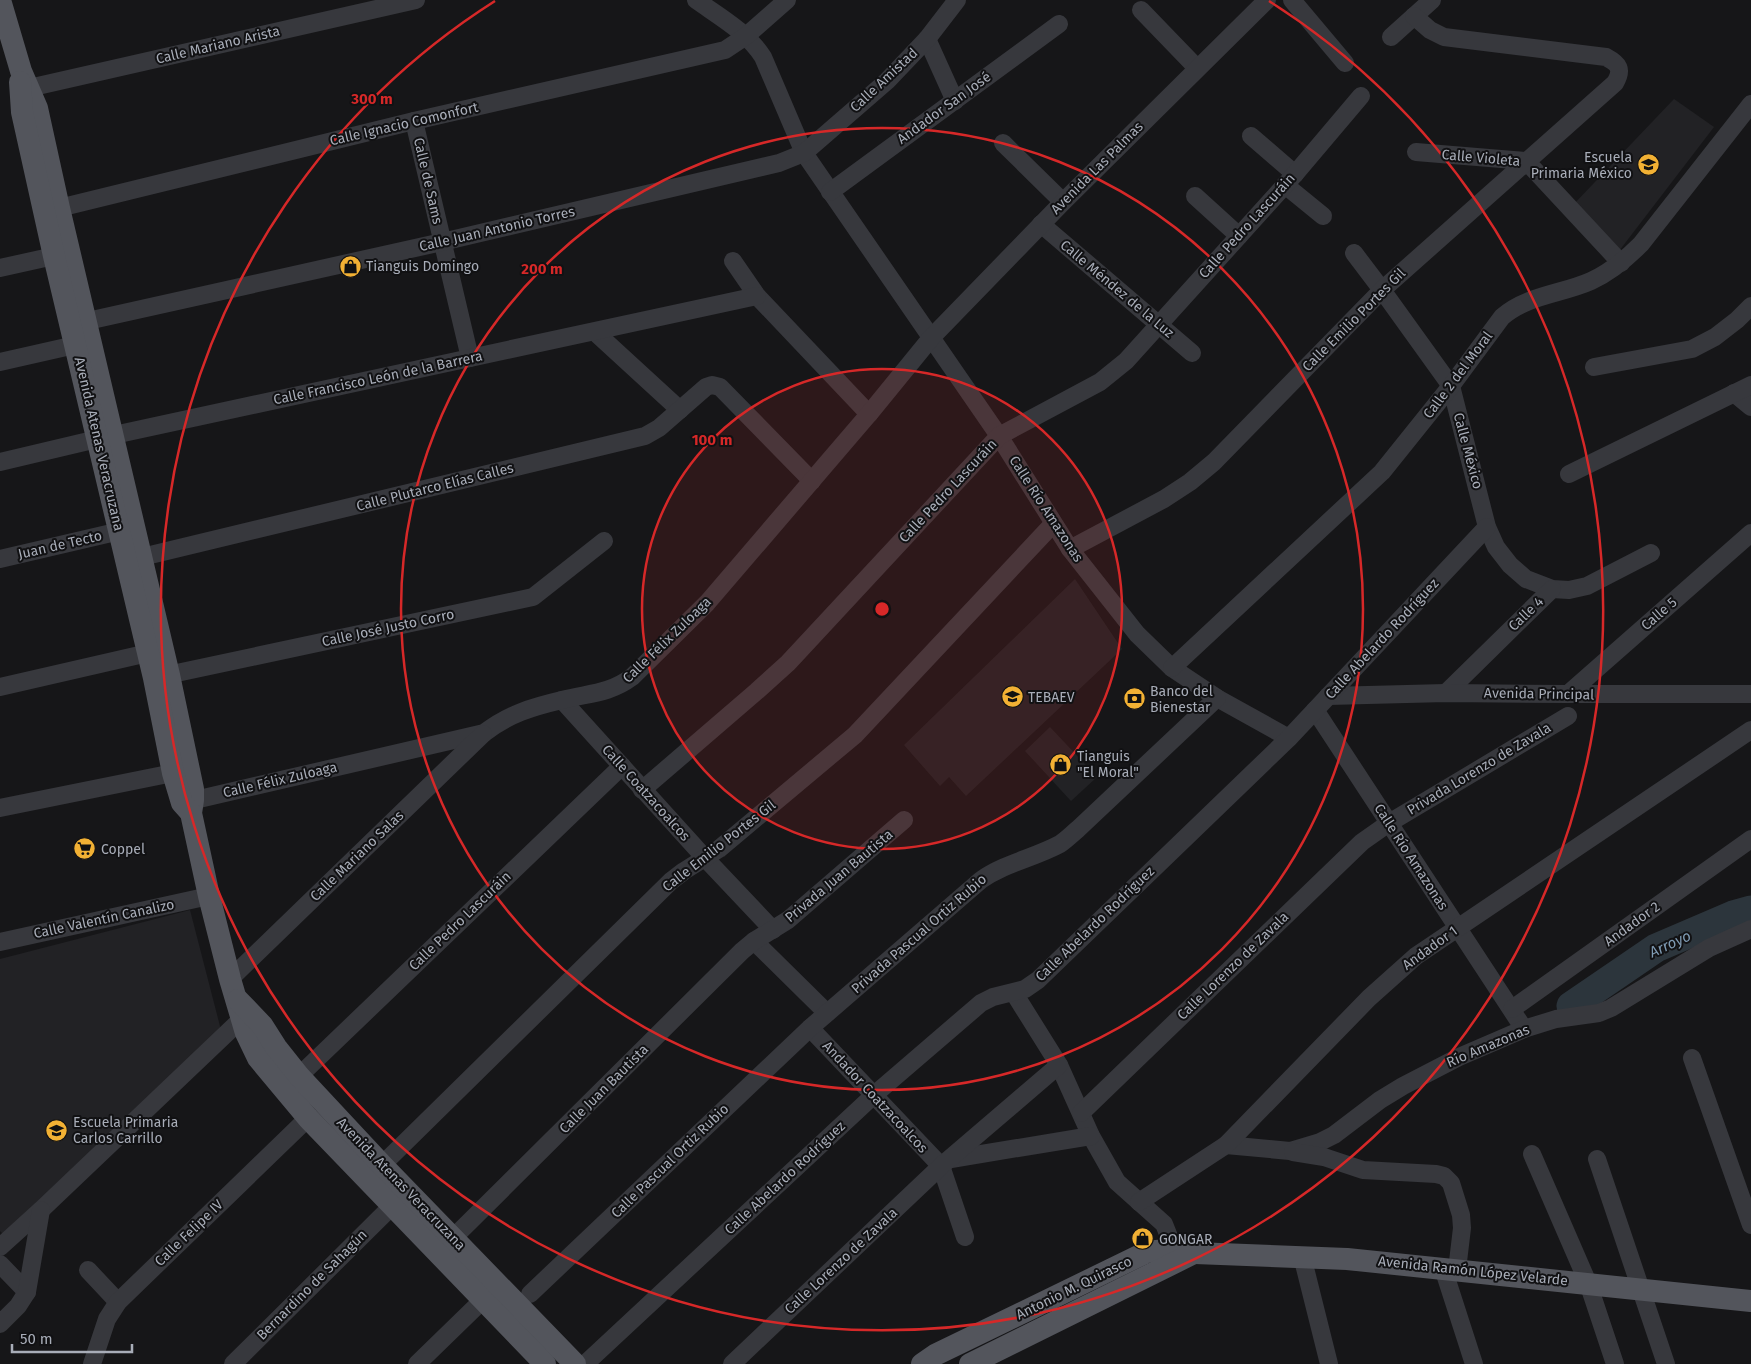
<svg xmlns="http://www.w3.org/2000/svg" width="1751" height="1364" font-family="'Fira Sans',sans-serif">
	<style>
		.built { fill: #222225 }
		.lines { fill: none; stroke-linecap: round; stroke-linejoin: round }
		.river { stroke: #2c353c; stroke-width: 29 }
		.minor { stroke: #37383d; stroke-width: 18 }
		.major { stroke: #53555c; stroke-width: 22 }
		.ring { fill: none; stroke: #d62828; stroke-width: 2.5 }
		.labels { text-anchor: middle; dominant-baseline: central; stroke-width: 4; stroke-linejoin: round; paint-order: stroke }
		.street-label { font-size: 14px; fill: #a8adb8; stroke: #111113 }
		.poi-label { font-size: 14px; fill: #a8adb8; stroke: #111113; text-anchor: start }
		.water-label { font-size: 15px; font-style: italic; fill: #7f9bb3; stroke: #111113 }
		.centre { fill: #d62828; stroke: #111113; stroke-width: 2.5 }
		.ring-label { font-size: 15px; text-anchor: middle; font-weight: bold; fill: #d62828; stroke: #111113; stroke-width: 4; stroke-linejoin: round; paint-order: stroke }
	</style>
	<rect width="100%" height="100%" fill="#161618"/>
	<!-- built -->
	<g class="built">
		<path d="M 1674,99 L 1714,127 L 1619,251 L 1574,204 Z"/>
		<path d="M 1075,579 L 1122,649 L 966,796 L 949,777 L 940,786 L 904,745 Z"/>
		<path d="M 1050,727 L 1097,777 L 1071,801 L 1025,751 Z"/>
		<path d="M 190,910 L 221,1030 L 3,1234 L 0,1231 L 0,959 Z"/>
	</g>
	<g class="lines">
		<!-- river -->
		<path class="river" d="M 1571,1006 L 1656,948 L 1733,915 L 1751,910"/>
		<!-- minor -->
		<g class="minor">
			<path d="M 696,0 C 720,17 747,32 763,57 L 804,153 L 999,436 L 1070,549 L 1137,634 L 1172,668 L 1217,698 L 1289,738"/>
			<path d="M 1292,0 L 1345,63"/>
			<path d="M 1141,10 L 1197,68"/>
			<path d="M 1391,37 L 1432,0"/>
			<path d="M 927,39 L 955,101"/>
			<path d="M 20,90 L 416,0"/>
			<path d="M 414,121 L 470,358"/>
			<path d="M 1251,136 L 1295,174"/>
			<path d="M 1003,143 L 1063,202"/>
			<path d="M 1416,152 L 1526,161 L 1621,263"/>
			<path d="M 1285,185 L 1323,216"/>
			<path d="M 830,192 L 1059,24"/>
			<path d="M 1195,196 L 1239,236"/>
			<path d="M 59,208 L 414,121 L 725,50 L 746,36 L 787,0"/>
			<path d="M 1041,224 L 1192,353"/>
			<path d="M 1354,253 L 1382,290 L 1451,386 L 1487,527 L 1496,547 L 1510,565 L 1526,579 L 1552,589 L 1569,590 L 1587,586 L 1651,553"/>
			<path d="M 733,261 L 757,296 L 869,414"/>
			<path d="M 0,268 L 54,256"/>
			<path d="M 74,324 L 442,242 L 779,163 L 804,153 L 887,81 L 927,39 L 957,0"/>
			<path d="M 595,332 L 680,410"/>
			<path d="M 0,362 L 75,345"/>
			<path d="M 1594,367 L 1692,349 L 1715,337 L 1737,320 L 1751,306"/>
			<path d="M 1734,393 L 1751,407"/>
			<path d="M 0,462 L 114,435 L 757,296"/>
			<path d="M 1569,474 L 1751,385"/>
			<path d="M 1070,549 L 1164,499 L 1190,482 L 1214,462 L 1382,290 L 1615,83 C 1623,69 1619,64 1606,57 L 1444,37 L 1430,30 L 1414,16"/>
			<path d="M 142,557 L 645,436 L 659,428 L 706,387 L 712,385 L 720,387 L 812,481"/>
			<path d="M 0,559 L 120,531"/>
			<path d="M 1172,668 L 1382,472 L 1451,386 L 1502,317 C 1527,295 1562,294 1591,281 C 1611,272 1626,259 1641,244 L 1751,104"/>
			<path d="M 158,677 L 533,597 L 604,541"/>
			<path d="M 0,687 L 148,653"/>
			<path d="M 1446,693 L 1552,589"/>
			<path d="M 1568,694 L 1751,533"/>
			<path d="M 1328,696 L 1446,693 L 1568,694 L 1751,694"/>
			<path d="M 562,700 L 705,858 L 773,930"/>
			<path d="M 1315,710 L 1524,1029"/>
			<path d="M 642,790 L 757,691 L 788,663 L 999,436 L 1100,382 L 1126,361 L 1295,174 L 1361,96"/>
			<path d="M 182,803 L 484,733 C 509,714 532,707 562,700 C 589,693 609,694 632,677 L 707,603 L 869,414 L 931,338 L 1063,202 L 1267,0"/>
			<path d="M 0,808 L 173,773"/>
			<path d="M 754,941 L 827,1013"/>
			<path d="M 0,942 L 209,896"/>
			<path d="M 230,979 L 483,734"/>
			<path d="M 1014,993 L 1059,1065 L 1091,1136 L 1117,1182 L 1164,1224 L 1178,1259"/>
			<path d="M 1512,1009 L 1751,839"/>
			<path d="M 810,1028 L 941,1166 L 965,1237"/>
			<path d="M 1692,1058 L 1751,1225"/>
			<path d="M 299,1076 L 622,766"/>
			<path d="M 1081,1113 L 1362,842 L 1389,823 L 1568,716"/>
			<path d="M 1226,1145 L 1290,1151 L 1320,1142 L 1334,1135 L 1380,1100 L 1403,1086 L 1459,1057 L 1524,1029 L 1556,1019 L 1599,1013 L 1611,1008 L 1709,948 L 1751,929"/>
			<path d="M 1293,1152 L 1324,1157 L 1363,1170 L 1436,1174 L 1444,1176 L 1451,1183 L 1461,1215 L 1462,1228 L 1457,1270"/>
			<path d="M 1532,1154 L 1588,1283 L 1615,1364"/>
			<path d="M 951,1159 L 1091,1136"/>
			<path d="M 1597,1159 L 1666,1364"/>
			<path d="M 382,1165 L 671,881 L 684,871 L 719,849 L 855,735 L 1053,524"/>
			<path d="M 1139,1202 L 1226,1145 L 1369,998 L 1416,956 L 1751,730"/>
			<path d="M 0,1247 L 41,1210 L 249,1012"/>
			<path d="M 444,1247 L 742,951 L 754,941 L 788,920 L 904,820"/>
			<path d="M 1302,1256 L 1329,1364"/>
			<path d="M 0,1264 L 27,1292"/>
			<path d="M 1443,1268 L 1474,1364"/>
			<path d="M 88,1270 L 118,1302"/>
			<path d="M 530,1294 L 810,1028 L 981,880 C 1005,863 1034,858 1060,844 C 1066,840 1072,834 1078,829 L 1217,698"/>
			<path d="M 0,1324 L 18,1306 L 27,1292 L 41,1210"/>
			<path d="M 92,1364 L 107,1319 L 118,1302 L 308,1118"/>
			<path d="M 233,1364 L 392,1206"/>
			<path d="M 417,1364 L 491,1292"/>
			<path d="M 585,1364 L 874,1095 L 981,1003 L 993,997 L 1025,989 L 1038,980 L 1289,738 L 1487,527"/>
			<path d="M 732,1364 L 941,1166 L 1059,1065"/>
		</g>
		<!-- major -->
		<g class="major">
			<path d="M 0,0 L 21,71 L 37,108 L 59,208 L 169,675 L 193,789 L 193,800 L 191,813 L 209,896 L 230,979 L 246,1033 L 258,1058 L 308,1118 L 545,1364"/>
			<path d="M 20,82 L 22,112 L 54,256 L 154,678 L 173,773 L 182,803 L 191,813"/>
			<path d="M 238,1000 L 262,1025 L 276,1047 L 299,1076 L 382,1165 L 575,1364"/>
			<path d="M 922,1364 L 935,1355 L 1147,1252 L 1175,1249 L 1195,1253 L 1347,1259 L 1751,1301"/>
			<path d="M 970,1364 L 1194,1253"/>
		</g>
	</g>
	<!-- distance rings -->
	<circle cx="882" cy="609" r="240" fill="#d62828" fill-opacity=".12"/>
	<g class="ring">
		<circle cx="882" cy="609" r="240"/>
		<circle cx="882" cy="609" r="481"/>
		<path d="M1269 1A721 721 0 1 1 495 1"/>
	</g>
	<!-- icons -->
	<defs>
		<symbol id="school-disc" viewBox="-11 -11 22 22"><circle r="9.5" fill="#f2b134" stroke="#111113"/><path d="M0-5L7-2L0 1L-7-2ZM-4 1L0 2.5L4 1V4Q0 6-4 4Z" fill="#111"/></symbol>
		<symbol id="shop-disc" viewBox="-11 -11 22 22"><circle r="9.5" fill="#f2b134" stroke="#111113"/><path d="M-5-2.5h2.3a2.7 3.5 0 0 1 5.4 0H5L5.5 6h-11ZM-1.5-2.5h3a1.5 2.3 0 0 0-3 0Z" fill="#111"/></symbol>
		<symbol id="bank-disc" viewBox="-11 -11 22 22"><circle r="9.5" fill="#f2b134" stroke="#111113"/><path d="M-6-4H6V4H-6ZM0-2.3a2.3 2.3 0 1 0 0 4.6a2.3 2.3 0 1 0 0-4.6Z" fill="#111"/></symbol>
		<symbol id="supermarket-disc" viewBox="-11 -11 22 22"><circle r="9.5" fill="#f2b134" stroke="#111113"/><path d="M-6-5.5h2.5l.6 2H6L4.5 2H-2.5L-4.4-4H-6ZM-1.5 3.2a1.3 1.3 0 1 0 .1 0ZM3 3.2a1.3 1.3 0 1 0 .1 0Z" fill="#111"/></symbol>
	</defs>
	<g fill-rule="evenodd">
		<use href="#school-disc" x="1636" y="152" width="25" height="25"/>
		<use href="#shop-disc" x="338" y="254" width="25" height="25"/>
		<use href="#school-disc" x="1000" y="684" width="25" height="25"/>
		<use href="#bank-disc" x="1122" y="686" width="25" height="25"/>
		<use href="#shop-disc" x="1048" y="752" width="25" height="25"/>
		<use href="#supermarket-disc" x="72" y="836" width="25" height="25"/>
		<use href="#school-disc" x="44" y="1118" width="25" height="25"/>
		<use href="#shop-disc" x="1130" y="1226" width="25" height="25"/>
	</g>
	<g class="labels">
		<!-- street labels -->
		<g class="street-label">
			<text transform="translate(218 45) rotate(-13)">Calle Mariano Arista</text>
			<text transform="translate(884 80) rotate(-43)">Calle Amistad</text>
			<text transform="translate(944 108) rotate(-36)">Andador San José</text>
			<text transform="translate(404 124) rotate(-13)">Calle Ignacio Comonfort</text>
			<text transform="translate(1481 158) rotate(5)">Calle Violeta</text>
			<text transform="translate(1097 168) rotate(-45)">Avenida Las Palmas</text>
			<text transform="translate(428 181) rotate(77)">Calle de Sams</text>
			<text transform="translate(1247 226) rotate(-48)">Calle Pedro Lascuráin</text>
			<text transform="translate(497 229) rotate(-13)">Calle Juan Antonio Torres</text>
			<text transform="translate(1117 289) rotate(40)">Calle Méndez de la Luz</text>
			<text transform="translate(1354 320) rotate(-45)">Calle Emilio Portes Gil</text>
			<text transform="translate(1458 375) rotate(-53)">Calle 2 del Moral</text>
			<text transform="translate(378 378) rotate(-12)">Calle Francisco León de la Barrera</text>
			<text transform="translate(99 444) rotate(77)">Avenida Atenas Veracruzana</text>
			<text transform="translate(1468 451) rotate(75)">Calle México</text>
			<text transform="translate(435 487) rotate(-14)">Calle Plutarco Elías Calles</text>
			<text transform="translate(948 491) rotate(-47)">Calle Pedro Lascuráin</text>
			<text transform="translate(1046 509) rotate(57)">Calle Río Amazonas</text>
			<text transform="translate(60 545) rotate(-13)">Juan de Tecto</text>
			<text transform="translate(1526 614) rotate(-44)">Calle 4</text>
			<text transform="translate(1659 614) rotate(-41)">Calle 5</text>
			<text transform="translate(388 628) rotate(-12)">Calle José Justo Corro</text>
			<text transform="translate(1382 639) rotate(-47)">Calle Abelardo Rodríguez</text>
			<text transform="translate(667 640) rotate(-44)">Calle Félix Zuloaga</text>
			<text transform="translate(1539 694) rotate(1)">Avenida Principal</text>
			<text transform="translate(1479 769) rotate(-31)">Privada Lorenzo de Zavala</text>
			<text transform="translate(280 780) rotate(-13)">Calle Félix Zuloaga</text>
			<text transform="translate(646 793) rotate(48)">Calle Coatzacoalcos</text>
			<text transform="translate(719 846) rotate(-38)">Calle Emilio Portes Gil</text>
			<text transform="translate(357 856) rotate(-44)">Calle Mariano Salas</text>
			<text transform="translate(1411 857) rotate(57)">Calle Río Amazonas</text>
			<text transform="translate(839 876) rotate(-40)">Privada Juan Bautista</text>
			<text transform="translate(104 919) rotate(-12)">Calle Valentín Canalizo</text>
			<text transform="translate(460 921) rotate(-44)">Calle Pedro Lascuráin</text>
			<text transform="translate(1095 924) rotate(-44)">Calle Abelardo Rodríguez</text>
			<text transform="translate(1632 924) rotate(-36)">Andador 2</text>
			<text transform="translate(919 934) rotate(-41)">Privada Pascual Ortiz Rubio</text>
			<text transform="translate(1430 948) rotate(-36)">Andador 1</text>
			<text transform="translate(1233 966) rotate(-44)">Calle Lorenzo de Zavala</text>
			<text transform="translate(1488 1046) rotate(-23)">Río Amazonas</text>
			<text transform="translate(604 1089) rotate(-45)">Calle Juan Bautista</text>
			<text transform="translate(875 1097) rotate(47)">Andador Coatzacoalcos</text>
			<text transform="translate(670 1161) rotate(-44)">Calle Pascual Ortiz Rubio</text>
			<text transform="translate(785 1178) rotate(-43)">Calle Abelardo Rodríguez</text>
			<text transform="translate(401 1184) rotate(46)">Avenida Atenas Veracruzana</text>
			<text transform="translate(189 1233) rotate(-44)">Calle Felipe IV</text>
			<text transform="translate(841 1261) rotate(-43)">Calle Lorenzo de Zavala</text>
			<text transform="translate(1473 1271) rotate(6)">Avenida Ramón López Velarde</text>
			<text transform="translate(312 1285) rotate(-45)">Bernardino de Sahagún</text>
			<text transform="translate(1074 1288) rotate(-26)">Antonio M. Quirasco</text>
		</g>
		<!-- poi labels -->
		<g class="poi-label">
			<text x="1632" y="157" text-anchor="end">Escuela<tspan x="1632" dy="16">Primaria México</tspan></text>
			<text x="366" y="266">Tianguis Domingo</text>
			<text x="1150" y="691">Banco del<tspan x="1150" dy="16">Bienestar</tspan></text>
			<text x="1028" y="697">TEBAEV</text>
			<text x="1077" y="756">Tianguis<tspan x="1077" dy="16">"El Moral"</tspan></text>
			<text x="101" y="849">Coppel</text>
			<text x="73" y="1122">Escuela Primaria<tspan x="73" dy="16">Carlos Carrillo</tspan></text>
			<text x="1159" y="1239">GONGAR</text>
		</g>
		<!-- water labels -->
		<g class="water-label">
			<text transform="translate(1670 944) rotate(-25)">Arroyo</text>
		</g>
	</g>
	<circle cx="882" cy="609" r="8" class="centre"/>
	<g class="ring-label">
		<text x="372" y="104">300 m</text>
		<text x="542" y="274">200 m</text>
		<text x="712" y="445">100 m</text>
	</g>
	<!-- scale -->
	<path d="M12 1344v8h120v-8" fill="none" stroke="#a8adb8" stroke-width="2.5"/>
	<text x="20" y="1344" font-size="15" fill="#a8adb8" stroke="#111113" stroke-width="4" paint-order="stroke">50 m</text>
</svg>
